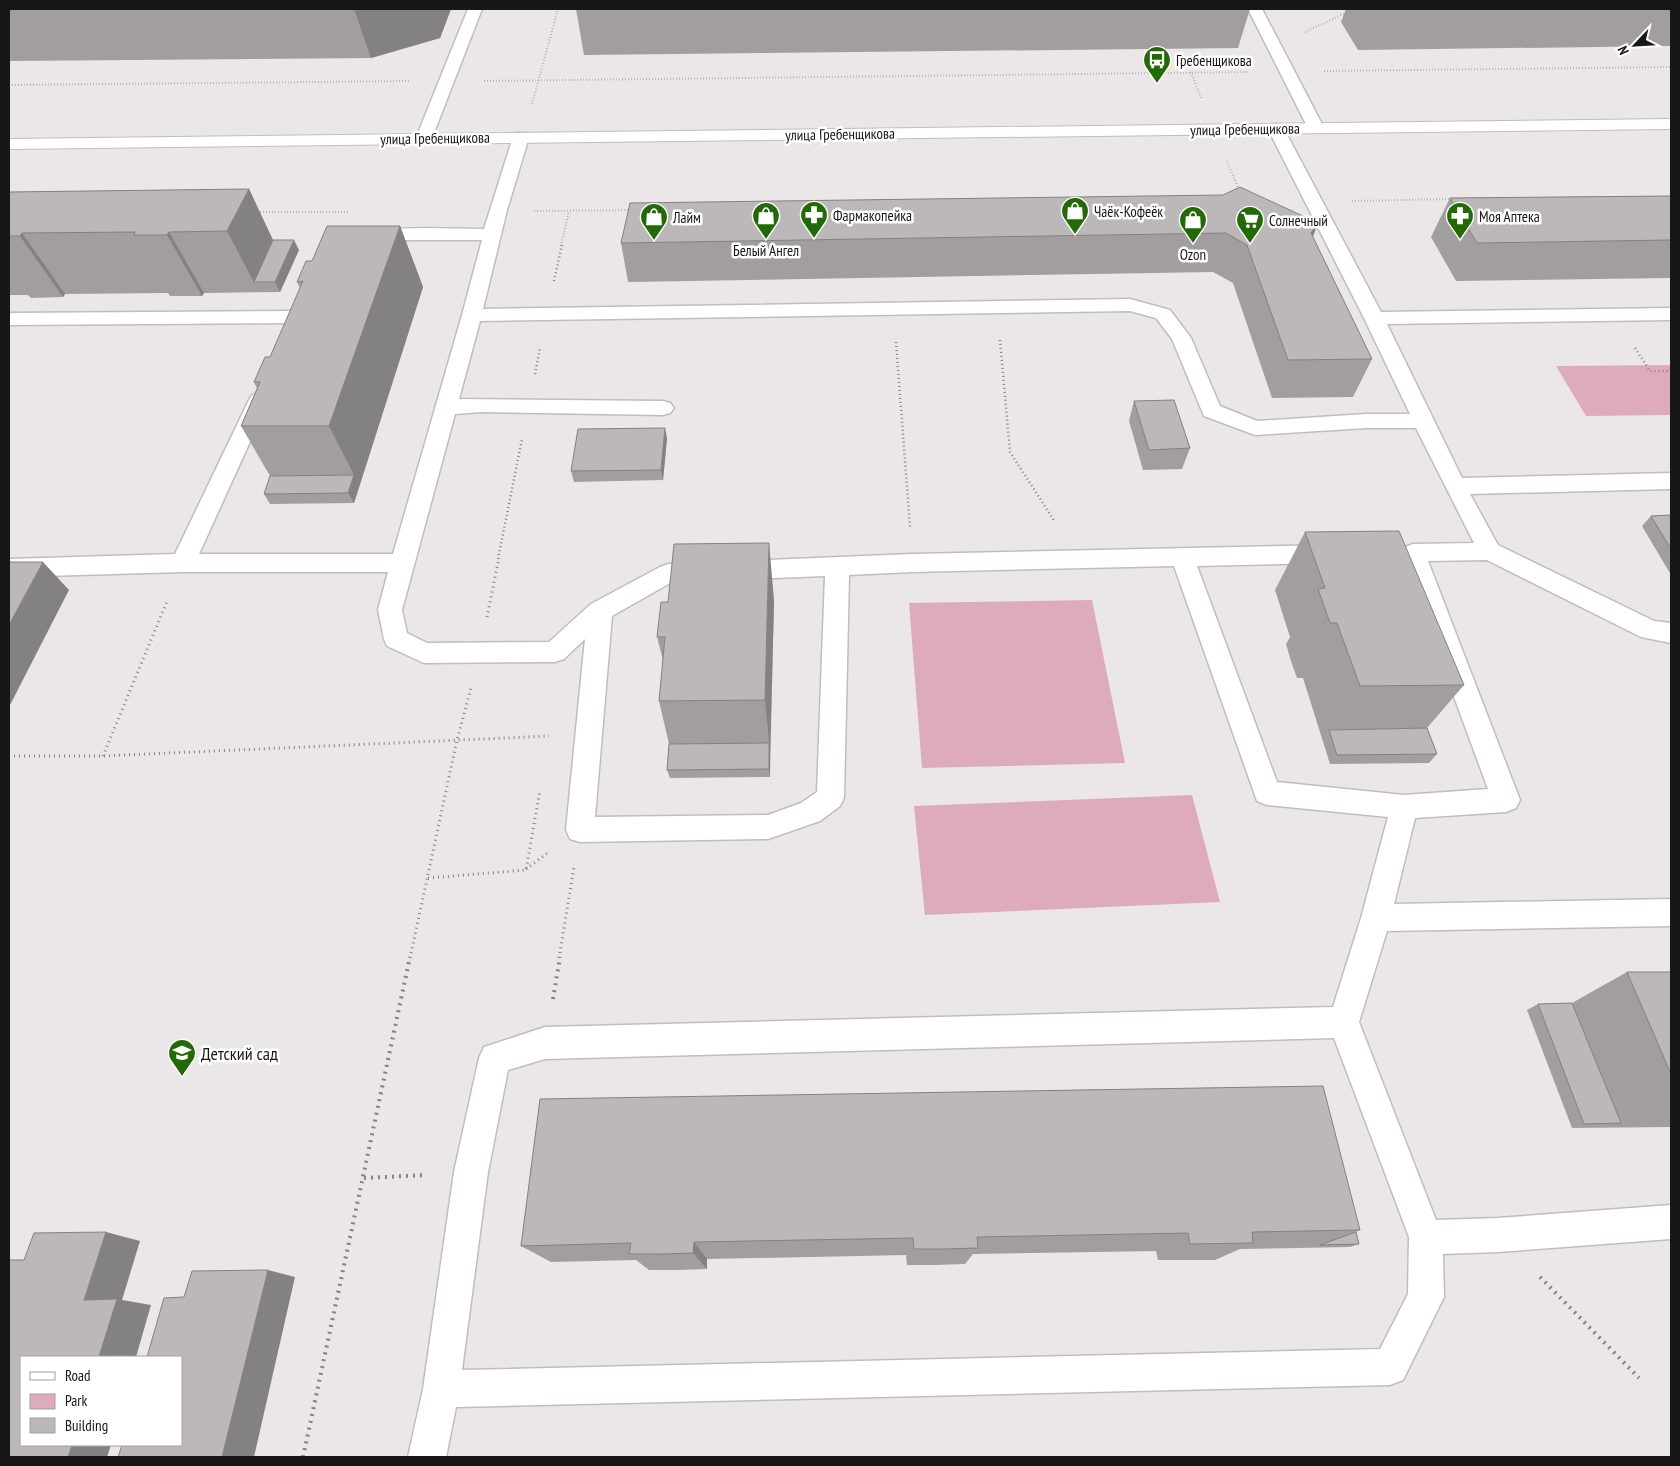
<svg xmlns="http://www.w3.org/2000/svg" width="1680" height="1466" font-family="'PT Sans Narrow',sans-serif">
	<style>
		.green { fill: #deaabe }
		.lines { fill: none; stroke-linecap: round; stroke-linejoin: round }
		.lane-casing { stroke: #c1bdbf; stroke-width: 3 }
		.secondary-casing { stroke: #c1bdbf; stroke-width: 2 }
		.path-far3 { stroke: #848282; stroke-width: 2; stroke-dasharray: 0.5 2.5; stroke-linecap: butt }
		.path-far2 { stroke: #848282; stroke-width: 2.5; stroke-dasharray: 1 3; stroke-linecap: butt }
		.path-far1 { stroke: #848282; stroke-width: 3; stroke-dasharray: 1 4; stroke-linecap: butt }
		.path { stroke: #848282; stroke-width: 4; stroke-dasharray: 2 5; stroke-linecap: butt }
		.lane { fill: #fff; fill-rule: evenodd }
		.secondary { fill: #fff; fill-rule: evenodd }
		.wall { fill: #a29ea0 }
		.shaded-wall { fill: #848182 }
		.building { fill: #bcb8ba; stroke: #848182 }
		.labels { text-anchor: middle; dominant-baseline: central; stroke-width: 5; stroke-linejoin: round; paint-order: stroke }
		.far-poi-label { font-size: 15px; fill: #181717; stroke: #fff; text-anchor: start }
		.far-street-label { font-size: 15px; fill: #181717; stroke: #fff }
		.poi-label { font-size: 18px; fill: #181717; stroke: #fff; text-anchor: start }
	</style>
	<rect width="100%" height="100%" fill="#ebe7e8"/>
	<!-- green -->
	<g class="green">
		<path d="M 1671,365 L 1671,415 L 1586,416 L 1556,366 Z"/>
		<path d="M 1092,600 L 1125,763 L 922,768 L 909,603 Z"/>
		<path d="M 1192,795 L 1220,902 L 925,915 L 914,806 Z"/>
	</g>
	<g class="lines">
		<defs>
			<g id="lane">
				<path d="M 468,9 L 482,9 L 432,138 L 430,142 L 418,142 L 416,138 Z"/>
				<path d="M 1248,9 L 1262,9 L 1324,128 L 1322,132 L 1310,132 L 1308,128 Z"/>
				<path d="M 1276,124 L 1282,125 L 1284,129 L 1381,312 L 1671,308 L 1671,320 L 1387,324 L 1462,478 L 1671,473 L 1671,489 L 1470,494 L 1498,545 L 1654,621 L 1671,623 L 1671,643 L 1641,637 L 1487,560 L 1428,561 L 1520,800 L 1516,808 L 1506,812 L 1415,818 L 1394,904 L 1671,899 L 1671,926 L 1387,931 L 1359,1022 L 1436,1220 L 1498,1218 L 1671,1205 L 1671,1239 L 1498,1252 L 1443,1254 L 1444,1297 L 1403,1380 L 1390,1385 L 456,1407 L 446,1457 L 408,1457 L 423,1389 L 454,1172 L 479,1058 L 484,1047 L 545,1027 L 1333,1007 L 1361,918 L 1388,817 L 1267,805 L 1257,801 L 1174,566 L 912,572 L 849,575 L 844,798 L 840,806 L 820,821 L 768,839 L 580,842 L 570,839 L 566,830 L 585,639 L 564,659 L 555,662 L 424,663 L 387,646 L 384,639 L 378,610 L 388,572 L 183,572 L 9,577 L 9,559 L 175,554 L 249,400 L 252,395 L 259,393 L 266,395 L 269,400 L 199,554 L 393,554 L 462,315 L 482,240 L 394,240 L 369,243 L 363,242 L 360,238 L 363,234 C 401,225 445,229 484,229 L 513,137 L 515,133 L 527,133 L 529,137 L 507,210 L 483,309 L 1130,299 L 1170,310 L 1191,338 L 1220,406 L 1257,421 L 1366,414 L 1410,414 L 1364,318 L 1268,129 L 1270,125 ZM 1130,311 L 1156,318 L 1172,339 L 1204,416 L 1255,435 L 1366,428 L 1416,428 L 1474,543 L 1413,544 L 1405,547 L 1401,553 L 1488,789 L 1404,795 L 1277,782 L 1197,566 L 1328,563 L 1336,560 L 1340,554 L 1336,548 L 1328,545 L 912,554 L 668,564 L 660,567 L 591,604 L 549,642 L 427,643 L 407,633 L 402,610 L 455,414 L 482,412 L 663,415 L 670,413 L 674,408 L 670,403 L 663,401 L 459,399 L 480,321 ZM 825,576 L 817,792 L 801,803 L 768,815 L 595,817 L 612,616 L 672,582 ZM 1334,1038 L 1409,1237 L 1408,1294 L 1380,1349 L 462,1370 L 488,1172 L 508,1070 L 545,1059 Z"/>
				<path d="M 297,311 L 304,313 L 307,317 L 304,321 L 297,323 L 9,325 L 9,313 Z"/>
			</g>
			<path id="secondary" d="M 1671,119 L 1671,129 L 9,149 L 9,139 Z"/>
		</defs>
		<!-- lane casing -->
		<use href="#lane" class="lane-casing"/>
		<!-- secondary casing -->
		<use href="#secondary" class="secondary-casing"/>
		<!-- path-far3 -->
		<g class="path-far3">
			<path d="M 1305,32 L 1354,9"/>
			<path d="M 1324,71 L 1671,67"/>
			<path d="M 1191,72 L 1201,98"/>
			<path d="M 484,81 L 1248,72"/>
			<path d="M 9,85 L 411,81"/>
			<path d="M 532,104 L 558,9"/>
			<path d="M 1227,161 L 1239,190"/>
			<path d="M 1352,201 L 1453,199"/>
			<path d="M 534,211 L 631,210"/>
			<path d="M 257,212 L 348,212"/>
			<path d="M 561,246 L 569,211"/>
		</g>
		<!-- path-far2 -->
		<g class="path-far2">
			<path d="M 554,281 L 562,245"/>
			<path d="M 1000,340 L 1010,452 L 1055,522"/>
			<path d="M 896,342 L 910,527"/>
			<path d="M 1635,348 L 1650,371 L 1671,371"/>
			<path d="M 535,374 L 540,348"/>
			<path d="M 498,559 L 522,439"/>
		</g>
		<!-- path-far1 -->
		<g class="path-far1">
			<path d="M 487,617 L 499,558"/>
			<path d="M 9,756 L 103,756 L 549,736"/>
			<path d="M 103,756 L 168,599"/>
			<path d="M 526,869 L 549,852"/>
			<path d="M 428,878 L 526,870 L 540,790"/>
			<path d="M 410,958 L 457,740 L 471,688"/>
			<path d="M 559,958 L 574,867"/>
		</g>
		<!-- path -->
		<g class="path">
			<path d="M 553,999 L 560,957"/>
			<path d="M 364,1178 L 426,1175"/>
			<path d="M 1540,1277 L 1639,1378"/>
			<path d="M 303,1457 L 410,957"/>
		</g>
		<!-- lane -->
		<use href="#lane" class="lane"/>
		<!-- secondary -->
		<use href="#secondary" class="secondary"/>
	</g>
	<!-- wall -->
	<g class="wall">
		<path d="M 9,9 L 451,9 L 440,38 L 371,58 L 9,61 Z"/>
		<path d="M 576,9 L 1250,9 L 1238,48 L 584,55 Z"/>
		<path d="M 1346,9 L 1671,9 L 1671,46 L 1358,50 L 1341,22 Z"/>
		<path d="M 249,189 L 273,240 L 299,250 L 280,292 L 204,293 L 202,296 L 170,296 L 168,293 L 65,294 L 63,297 L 31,298 L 28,295 L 9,295 L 9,192 Z"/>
		<path d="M 1671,196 L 1671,278 L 1456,281 L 1431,237 L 1450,198 Z"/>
		<path d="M 1318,223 L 1313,237 L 1372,359 L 1353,397 L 1272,398 L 1233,283 L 1213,272 L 628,282 L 621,243 Z"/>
		<path d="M 400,226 L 423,287 L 354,503 L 270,504 L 264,494 L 270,476 L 241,426 L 257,388 L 254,382 L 270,357 L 300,288 L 297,282 L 312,261 Z"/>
		<path d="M 1134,401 L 1190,448 L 1182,469 L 1143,470 L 1129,421 Z"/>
		<path d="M 667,438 L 663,480 L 574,482 L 571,471 Z"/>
		<path d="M 1671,515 L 1671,575 L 1642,526 L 1651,516 Z"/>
		<path d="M 1305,532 L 1464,685 L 1427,728 L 1437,754 L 1429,763 L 1330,764 L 1303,678 L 1297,678 L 1291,661 L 1286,644 L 1290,637 L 1275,590 Z"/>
		<path d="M 774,600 L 770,777 L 670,778 L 667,770 L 669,744 L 659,701 L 663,660 L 657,637 Z"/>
		<path d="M 1627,972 L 1671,972 L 1671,1127 L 1572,1128 L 1527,1010 L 1538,1004 L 1572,1003 Z"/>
		<path d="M 540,1099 L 1360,1230 L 1356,1232 L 1359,1244 L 1350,1247 L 1240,1249 L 1215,1260 L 1158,1260 L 1156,1251 L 973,1254 L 965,1264 L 936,1265 L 907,1265 L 906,1255 L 707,1259 L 707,1269 L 678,1270 L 649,1270 L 636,1260 L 551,1262 L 521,1246 Z"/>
	</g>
	<!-- shaded-wall -->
	<g class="shaded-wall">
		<path d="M 354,9 L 451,9 L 440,38 L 371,58 Z"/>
		<path d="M 249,189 L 278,251 L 254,282 L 259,292 L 227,231 Z"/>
		<path d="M 1318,223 L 1303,261 L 1311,233 Z"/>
		<path d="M 400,226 L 423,287 L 354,503 L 348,493 L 354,475 L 329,426 Z"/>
		<path d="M 169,232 L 204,293 L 202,296 L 167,235 Z"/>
		<path d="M 22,233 L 65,294 L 63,297 L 20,236 Z"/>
		<path d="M 294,240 L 299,250 L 280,292 L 275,282 Z"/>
		<path d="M 665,428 L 667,438 L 663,480 L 661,470 Z"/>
		<path d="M 769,543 L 774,600 L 770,752 L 765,700 Z"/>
		<path d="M 43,562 L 69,590 L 9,707 L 9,625 Z"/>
		<path d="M 769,743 L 770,752 L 770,777 L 769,769 Z"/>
		<path d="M 106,1232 L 140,1241 L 122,1300 L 151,1305 L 136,1357 L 99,1357 L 84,1300 Z"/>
		<path d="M 694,1242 L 707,1259 L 707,1269 L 693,1253 Z"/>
		<path d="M 268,1270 L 295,1277 L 254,1457 L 222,1457 Z"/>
		<path d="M 72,1445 L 111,1445 L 107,1457 L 68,1457 Z"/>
	</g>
	<!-- building -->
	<g class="building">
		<path d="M 1240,187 L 1318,223 L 1311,233 L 1372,359 L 1288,360 L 1247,245 L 1226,233 L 621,243 L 630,203 L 1223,195 Z"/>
		<path d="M 249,189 L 227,231 L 169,232 L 167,235 L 134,235 L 135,232 L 22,233 L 20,236 L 9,236 L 9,192 Z"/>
		<path d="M 1671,196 L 1671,240 L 1477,243 L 1450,198 Z"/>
		<path d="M 327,226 L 400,226 L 329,426 L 241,426 L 260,382 L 254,382 L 265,357 L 270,357 L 303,281 L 297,282 L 306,261 L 312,261 Z"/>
		<path d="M 273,240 L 294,240 L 275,282 L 254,282 Z"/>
		<path d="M 1174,400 L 1190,448 L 1149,450 L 1134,401 Z"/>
		<path d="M 665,428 L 661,470 L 571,471 L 578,429 Z"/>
		<path d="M 354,475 L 348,493 L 264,494 L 270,476 Z"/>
		<path d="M 1671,515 L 1671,549 L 1651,516 Z"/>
		<path d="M 1399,531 L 1464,685 L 1360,686 L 1337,623 L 1330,623 L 1318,589 L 1325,588 L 1305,532 Z"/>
		<path d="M 769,543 L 765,700 L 659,701 L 665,637 L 657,637 L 661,602 L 668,602 L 674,544 Z"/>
		<path d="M 9,562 L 43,562 L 9,625 Z"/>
		<path d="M 1427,728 L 1437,754 L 1337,755 L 1329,730 Z"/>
		<path d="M 769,743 L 769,769 L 667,770 L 669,744 Z"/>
		<path d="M 1627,972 L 1671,972 L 1671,1074 Z"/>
		<path d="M 1572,1003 L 1621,1123 L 1584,1124 L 1538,1004 Z"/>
		<path d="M 1323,1086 L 1360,1230 L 1252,1232 L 1253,1243 L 1190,1244 L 1188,1233 L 977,1237 L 978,1248 L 946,1249 L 914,1249 L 913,1238 L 694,1242 L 693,1253 L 661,1254 L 629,1254 L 631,1243 L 521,1246 L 540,1099 Z"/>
		<path d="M 106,1232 L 84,1300 L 117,1299 L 99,1357 L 21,1357 L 21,1445 L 72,1445 L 68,1457 L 9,1457 L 9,1260 L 24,1260 L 34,1233 Z"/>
		<path d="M 1356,1232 L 1359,1244 L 1320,1245 Z"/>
		<path d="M 268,1270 L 222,1457 L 118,1457 L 122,1445 L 181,1445 L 181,1357 L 147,1357 L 164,1298 L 184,1297 L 192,1271 Z"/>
	</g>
	<!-- icons -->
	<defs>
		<symbol id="bus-pin" viewBox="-11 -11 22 30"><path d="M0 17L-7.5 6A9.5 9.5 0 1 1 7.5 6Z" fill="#226a06" stroke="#fff"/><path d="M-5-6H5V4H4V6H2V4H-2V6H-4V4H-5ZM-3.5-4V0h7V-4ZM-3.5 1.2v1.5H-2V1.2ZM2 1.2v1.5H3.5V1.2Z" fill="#fff"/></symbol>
		<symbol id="shop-pin" viewBox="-11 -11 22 30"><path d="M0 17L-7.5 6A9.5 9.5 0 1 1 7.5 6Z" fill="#226a06" stroke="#fff"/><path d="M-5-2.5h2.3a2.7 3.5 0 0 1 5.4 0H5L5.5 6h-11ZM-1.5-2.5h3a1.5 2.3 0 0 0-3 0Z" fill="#fff"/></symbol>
		<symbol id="pharmacy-pin" viewBox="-11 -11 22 30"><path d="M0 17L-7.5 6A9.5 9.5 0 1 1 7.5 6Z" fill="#226a06" stroke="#fff"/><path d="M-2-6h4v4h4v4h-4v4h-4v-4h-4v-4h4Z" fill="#fff"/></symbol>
		<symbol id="supermarket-pin" viewBox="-11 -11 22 30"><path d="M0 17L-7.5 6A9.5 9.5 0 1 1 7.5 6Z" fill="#226a06" stroke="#fff"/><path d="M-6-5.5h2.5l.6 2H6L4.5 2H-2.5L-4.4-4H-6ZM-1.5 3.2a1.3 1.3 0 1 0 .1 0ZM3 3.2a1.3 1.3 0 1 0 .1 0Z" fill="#fff"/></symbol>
		<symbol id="school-pin" viewBox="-11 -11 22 30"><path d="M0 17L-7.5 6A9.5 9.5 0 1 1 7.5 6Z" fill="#226a06" stroke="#fff"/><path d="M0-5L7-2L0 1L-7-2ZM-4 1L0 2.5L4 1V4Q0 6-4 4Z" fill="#fff"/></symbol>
	</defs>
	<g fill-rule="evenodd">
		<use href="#bus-pin" x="1141" y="44" width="32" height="43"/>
		<use href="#shop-pin" x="1059" y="195" width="32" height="43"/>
		<use href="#pharmacy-pin" x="798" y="199" width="32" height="43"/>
		<use href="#shop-pin" x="750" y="200" width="32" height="43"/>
		<use href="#pharmacy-pin" x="1444" y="200" width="32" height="43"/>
		<use href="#shop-pin" x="638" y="201" width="32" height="43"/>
		<use href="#shop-pin" x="1177" y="204" width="32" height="43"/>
		<use href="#supermarket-pin" x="1234" y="204" width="32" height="43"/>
		<use href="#school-pin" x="166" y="1037" width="32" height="43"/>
	</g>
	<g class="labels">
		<!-- far-poi labels -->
		<g class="far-poi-label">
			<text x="1176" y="60">Гребенщикова</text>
			<text x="1094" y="211">Чаёк-Кофеёк</text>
			<text x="833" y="215">Фармакопейка</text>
			<text x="1479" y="216">Моя Аптека</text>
			<text x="673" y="217">Лайм</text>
			<text x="1269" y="220">Солнечный</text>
			<text x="766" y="250" text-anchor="middle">Белый Ангел</text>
			<text x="1193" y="254" text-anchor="middle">Ozon</text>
		</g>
		<!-- far-street labels -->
		<g class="far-street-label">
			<text transform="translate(1245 129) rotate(-1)">улица Гребенщикова</text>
			<text transform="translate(840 134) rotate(-1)">улица Гребенщикова</text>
			<text transform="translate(435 138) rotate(-1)">улица Гребенщикова</text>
		</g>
		<!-- poi labels -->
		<g class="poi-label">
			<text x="201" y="1053">Детский сад</text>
		</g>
	</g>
	<!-- border -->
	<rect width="1680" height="1466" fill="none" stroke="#181717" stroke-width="20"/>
	<!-- legend -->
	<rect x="20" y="1356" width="162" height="90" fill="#ffffff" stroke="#a3a2a2"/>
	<rect x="30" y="1372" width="25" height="8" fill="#ffffff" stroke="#a3a2a2"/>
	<text x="65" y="1381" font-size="15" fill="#181717">Road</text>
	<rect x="30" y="1394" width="25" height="15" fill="#deaabe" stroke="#a3a2a2"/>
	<text x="65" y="1406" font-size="15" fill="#181717">Park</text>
	<rect x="30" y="1418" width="25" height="15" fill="#bcb8ba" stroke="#a3a2a2"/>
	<text x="65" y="1431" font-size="15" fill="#181717">Building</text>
	<!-- north arrow -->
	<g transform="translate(1635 45) rotate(245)" stroke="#ffffff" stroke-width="4" paint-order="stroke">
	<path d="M0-4L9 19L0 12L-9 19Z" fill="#181717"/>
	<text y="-8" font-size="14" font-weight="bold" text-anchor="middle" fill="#181717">N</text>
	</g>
</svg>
